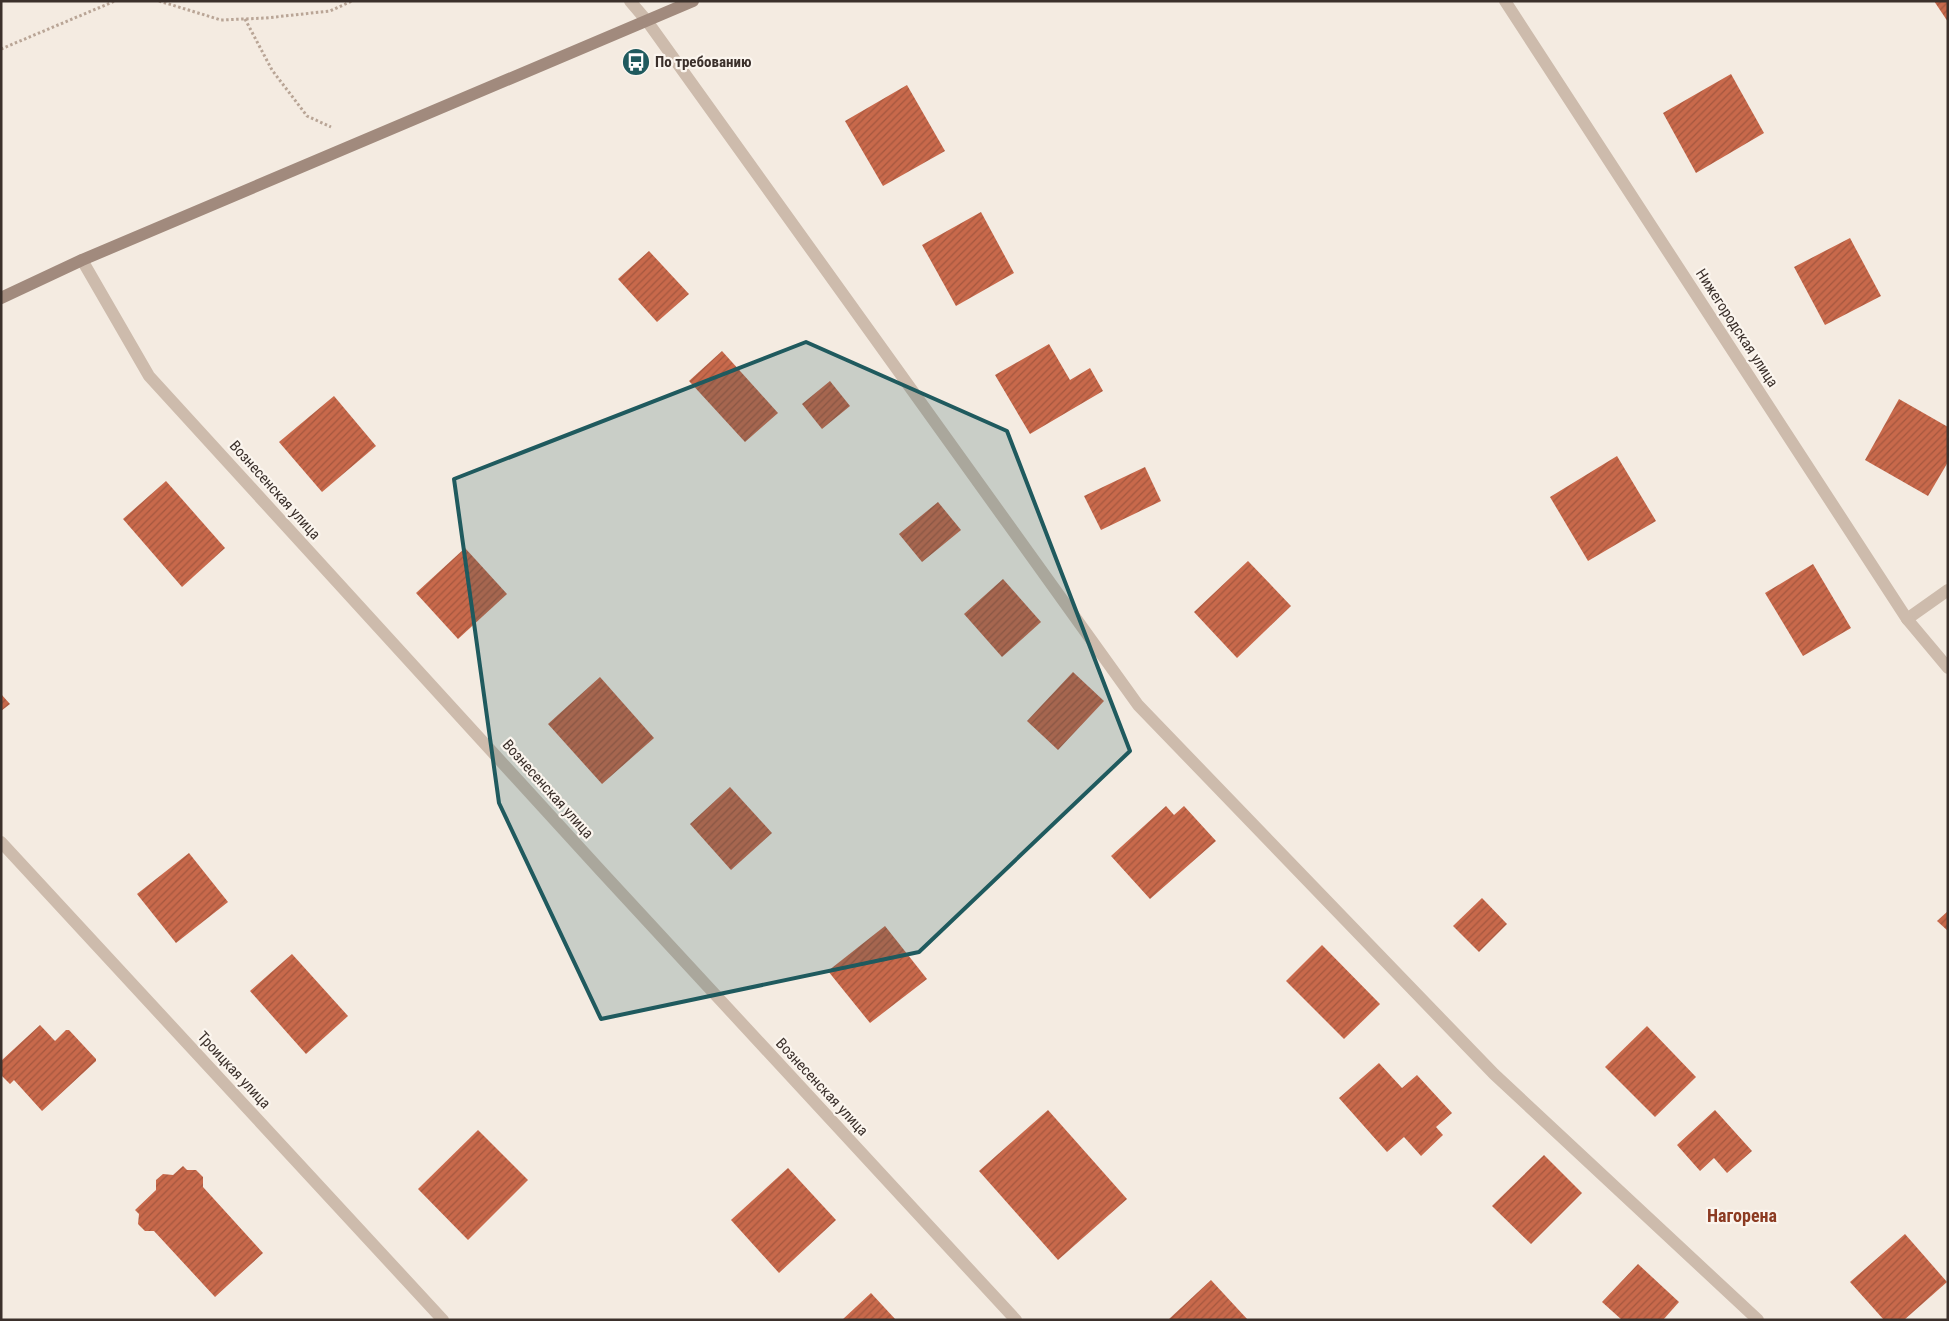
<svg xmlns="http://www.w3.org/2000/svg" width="1949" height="1321" font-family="'Roboto Condensed',sans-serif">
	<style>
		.building { fill: url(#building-hatch) }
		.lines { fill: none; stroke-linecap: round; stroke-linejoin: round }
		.path { stroke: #b9a596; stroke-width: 3; stroke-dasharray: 2.5 2.5; stroke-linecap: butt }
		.lane { stroke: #cdbbac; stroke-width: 12 }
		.street { stroke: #cdbbac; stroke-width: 12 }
		.secondary { stroke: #a18a7d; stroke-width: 12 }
		.marked { fill: #1f5a5e; fill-opacity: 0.2; stroke: #1f5a5e; stroke-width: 4; stroke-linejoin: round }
		.labels { text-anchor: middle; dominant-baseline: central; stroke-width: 4.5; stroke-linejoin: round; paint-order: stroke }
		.poi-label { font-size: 15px; font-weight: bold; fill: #3b302b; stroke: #fbf5ee; text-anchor: start }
		.street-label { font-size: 15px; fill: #3b302b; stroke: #fbf5ee }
		.quarter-label { font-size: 18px; font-weight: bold; fill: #8c3b22; stroke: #fbf5ee }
	</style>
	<defs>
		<pattern id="building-hatch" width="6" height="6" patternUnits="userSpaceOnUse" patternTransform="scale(1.25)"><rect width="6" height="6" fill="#c8694b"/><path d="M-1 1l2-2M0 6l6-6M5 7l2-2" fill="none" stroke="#a4573f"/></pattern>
	</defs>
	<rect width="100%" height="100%" fill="#f4ebe1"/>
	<!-- building -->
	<g class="building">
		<path d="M 1934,1 L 1948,1 L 1948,22 Z"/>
		<path d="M 1731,74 L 1764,133 L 1696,173 L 1663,113 Z"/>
		<path d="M 907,85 L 945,151 L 883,186 L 845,121 Z"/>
		<path d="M 981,212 L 1014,273 L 956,306 L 922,245 Z"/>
		<path d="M 1850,238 L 1881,296 L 1825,325 L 1794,267 Z"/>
		<path d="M 649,251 L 689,294 L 657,322 L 618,279 Z"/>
		<path d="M 1049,344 L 1070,380 L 1090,368 L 1103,391 L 1030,434 L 995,375 Z"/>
		<path d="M 722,351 L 778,413 L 745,442 L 689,381 Z"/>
		<path d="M 830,381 L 850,406 L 822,429 L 802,404 Z"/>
		<path d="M 334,396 L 376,446 L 322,492 L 279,442 Z"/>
		<path d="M 1899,399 L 1948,427 L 1948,462 L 1928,496 L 1865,460 Z"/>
		<path d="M 1617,456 L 1656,521 L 1588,561 L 1550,497 Z"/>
		<path d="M 1145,467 L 1161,501 L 1101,530 L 1084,496 Z"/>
		<path d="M 166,481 L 225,548 L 182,587 L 123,519 Z"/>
		<path d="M 938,502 L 961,530 L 922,562 L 899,534 Z"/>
		<path d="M 465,548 L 507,594 L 458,639 L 416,593 Z"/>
		<path d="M 1248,561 L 1291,606 L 1237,658 L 1194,612 Z"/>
		<path d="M 1813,564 L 1851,628 L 1803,656 L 1765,593 Z"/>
		<path d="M 1003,579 L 1041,622 L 1002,657 L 964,614 Z"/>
		<path d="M 1073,672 L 1104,701 L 1058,750 L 1027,721 Z"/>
		<path d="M 600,677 L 654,738 L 602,784 L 548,724 Z"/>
		<path d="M 1,694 L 10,704 L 1,711 Z"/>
		<path d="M 730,787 L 772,833 L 731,870 L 690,824 Z"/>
		<path d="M 1166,806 L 1174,815 L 1184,806 L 1216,841 L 1150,899 L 1111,856 Z"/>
		<path d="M 189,853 L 228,902 L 176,943 L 137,894 Z"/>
		<path d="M 1482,898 L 1507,924 L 1479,952 L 1453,926 Z"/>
		<path d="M 1948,911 L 1948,931 L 1937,921 Z"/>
		<path d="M 885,926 L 927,979 L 870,1023 L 828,971 Z"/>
		<path d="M 1322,945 L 1380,1004 L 1344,1039 L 1286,981 Z"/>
		<path d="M 292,954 L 348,1016 L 306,1054 L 250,991 Z"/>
		<path d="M 40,1025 L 55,1041 L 66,1030 L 69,1030 L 96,1059 L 96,1061 L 42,1111 L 14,1080 L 10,1084 L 1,1075 L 1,1061 Z"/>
		<path d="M 1647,1026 L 1696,1077 L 1655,1117 L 1605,1067 Z"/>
		<path d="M 1379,1063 L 1402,1088 L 1417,1075 L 1452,1113 L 1436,1127 L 1443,1135 L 1421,1156 L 1404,1137 L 1387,1152 L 1339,1098 Z"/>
		<path d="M 1048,1110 L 1127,1199 L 1058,1260 L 979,1171 Z"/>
		<path d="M 1715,1110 L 1752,1151 L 1727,1173 L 1714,1158 L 1700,1171 L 1677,1145 Z"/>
		<path d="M 478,1130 L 528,1180 L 468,1240 L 418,1189 Z"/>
		<path d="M 1544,1155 L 1582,1193 L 1531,1244 L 1492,1206 Z"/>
		<path d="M 183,1166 L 187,1170 L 196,1170 L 203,1177 L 203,1187 L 263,1253 L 215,1297 L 154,1231 L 145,1231 L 138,1224 L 139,1214 L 135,1210 L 156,1190 L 156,1180 L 163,1174 L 173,1175 Z"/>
		<path d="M 788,1168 L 836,1220 L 779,1273 L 731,1220 Z"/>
		<path d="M 1905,1234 L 1947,1282 L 1904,1320 L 1884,1320 L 1850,1282 Z"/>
		<path d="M 1638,1264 L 1679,1302 L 1663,1320 L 1622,1320 L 1602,1302 Z"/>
		<path d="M 1211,1280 L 1248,1320 L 1168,1320 Z"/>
		<path d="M 871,1293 L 896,1320 L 842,1320 Z"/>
	</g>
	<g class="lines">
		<!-- path -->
		<g class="path">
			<path d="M 159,1 L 221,20 L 266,18 L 330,11 L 352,1"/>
			<path d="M 245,19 L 272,70 L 307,116 L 331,127"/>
			<path d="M 1,49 L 115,1"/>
		</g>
		<!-- lane -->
		<path class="lane" d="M 1907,619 L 1948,590"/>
		<!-- street -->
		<g class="street">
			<path d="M 630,1 L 647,21 L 1138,705 L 1494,1074 L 1758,1320"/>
			<path d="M 1505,1 L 1907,619 L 1948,668"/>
			<path d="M 82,260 L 149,376 L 601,871 L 1016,1320"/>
			<path d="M 1,842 L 443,1320"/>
		</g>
		<!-- secondary -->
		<path class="secondary" d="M 1,298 L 82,260 L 693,1"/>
	</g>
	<!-- marked area -->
	<path class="marked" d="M 806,342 L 1007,431 L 1130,751 L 919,952 L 601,1019 L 499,803 L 454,479 Z"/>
	<!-- icons -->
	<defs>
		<symbol id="bus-disc" viewBox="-11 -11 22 22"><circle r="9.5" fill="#1f5a5e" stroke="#fbf5ee"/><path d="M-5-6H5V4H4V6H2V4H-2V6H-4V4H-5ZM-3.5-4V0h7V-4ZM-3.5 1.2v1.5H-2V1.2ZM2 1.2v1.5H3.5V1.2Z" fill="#fff"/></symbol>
	</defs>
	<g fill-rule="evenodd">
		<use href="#bus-disc" x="620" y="46" width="32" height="32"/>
	</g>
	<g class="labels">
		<!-- poi labels -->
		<g class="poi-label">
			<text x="655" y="62">По требованию</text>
		</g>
		<!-- street labels -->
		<g class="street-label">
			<text transform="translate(1737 328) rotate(57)">Нижегородская улица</text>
			<text transform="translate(275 490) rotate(48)">Вознесенская улица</text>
			<text transform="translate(548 789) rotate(48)">Вознесенская улица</text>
			<text transform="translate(234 1070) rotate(47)">Троицкая улица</text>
			<text transform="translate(822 1087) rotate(47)">Вознесенская улица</text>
		</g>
		<!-- quarter labels -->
		<g class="quarter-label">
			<text x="1742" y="1215">Нагорена</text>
		</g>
	</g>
	<!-- border -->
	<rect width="1949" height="1321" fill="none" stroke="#3b302b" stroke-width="5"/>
</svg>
